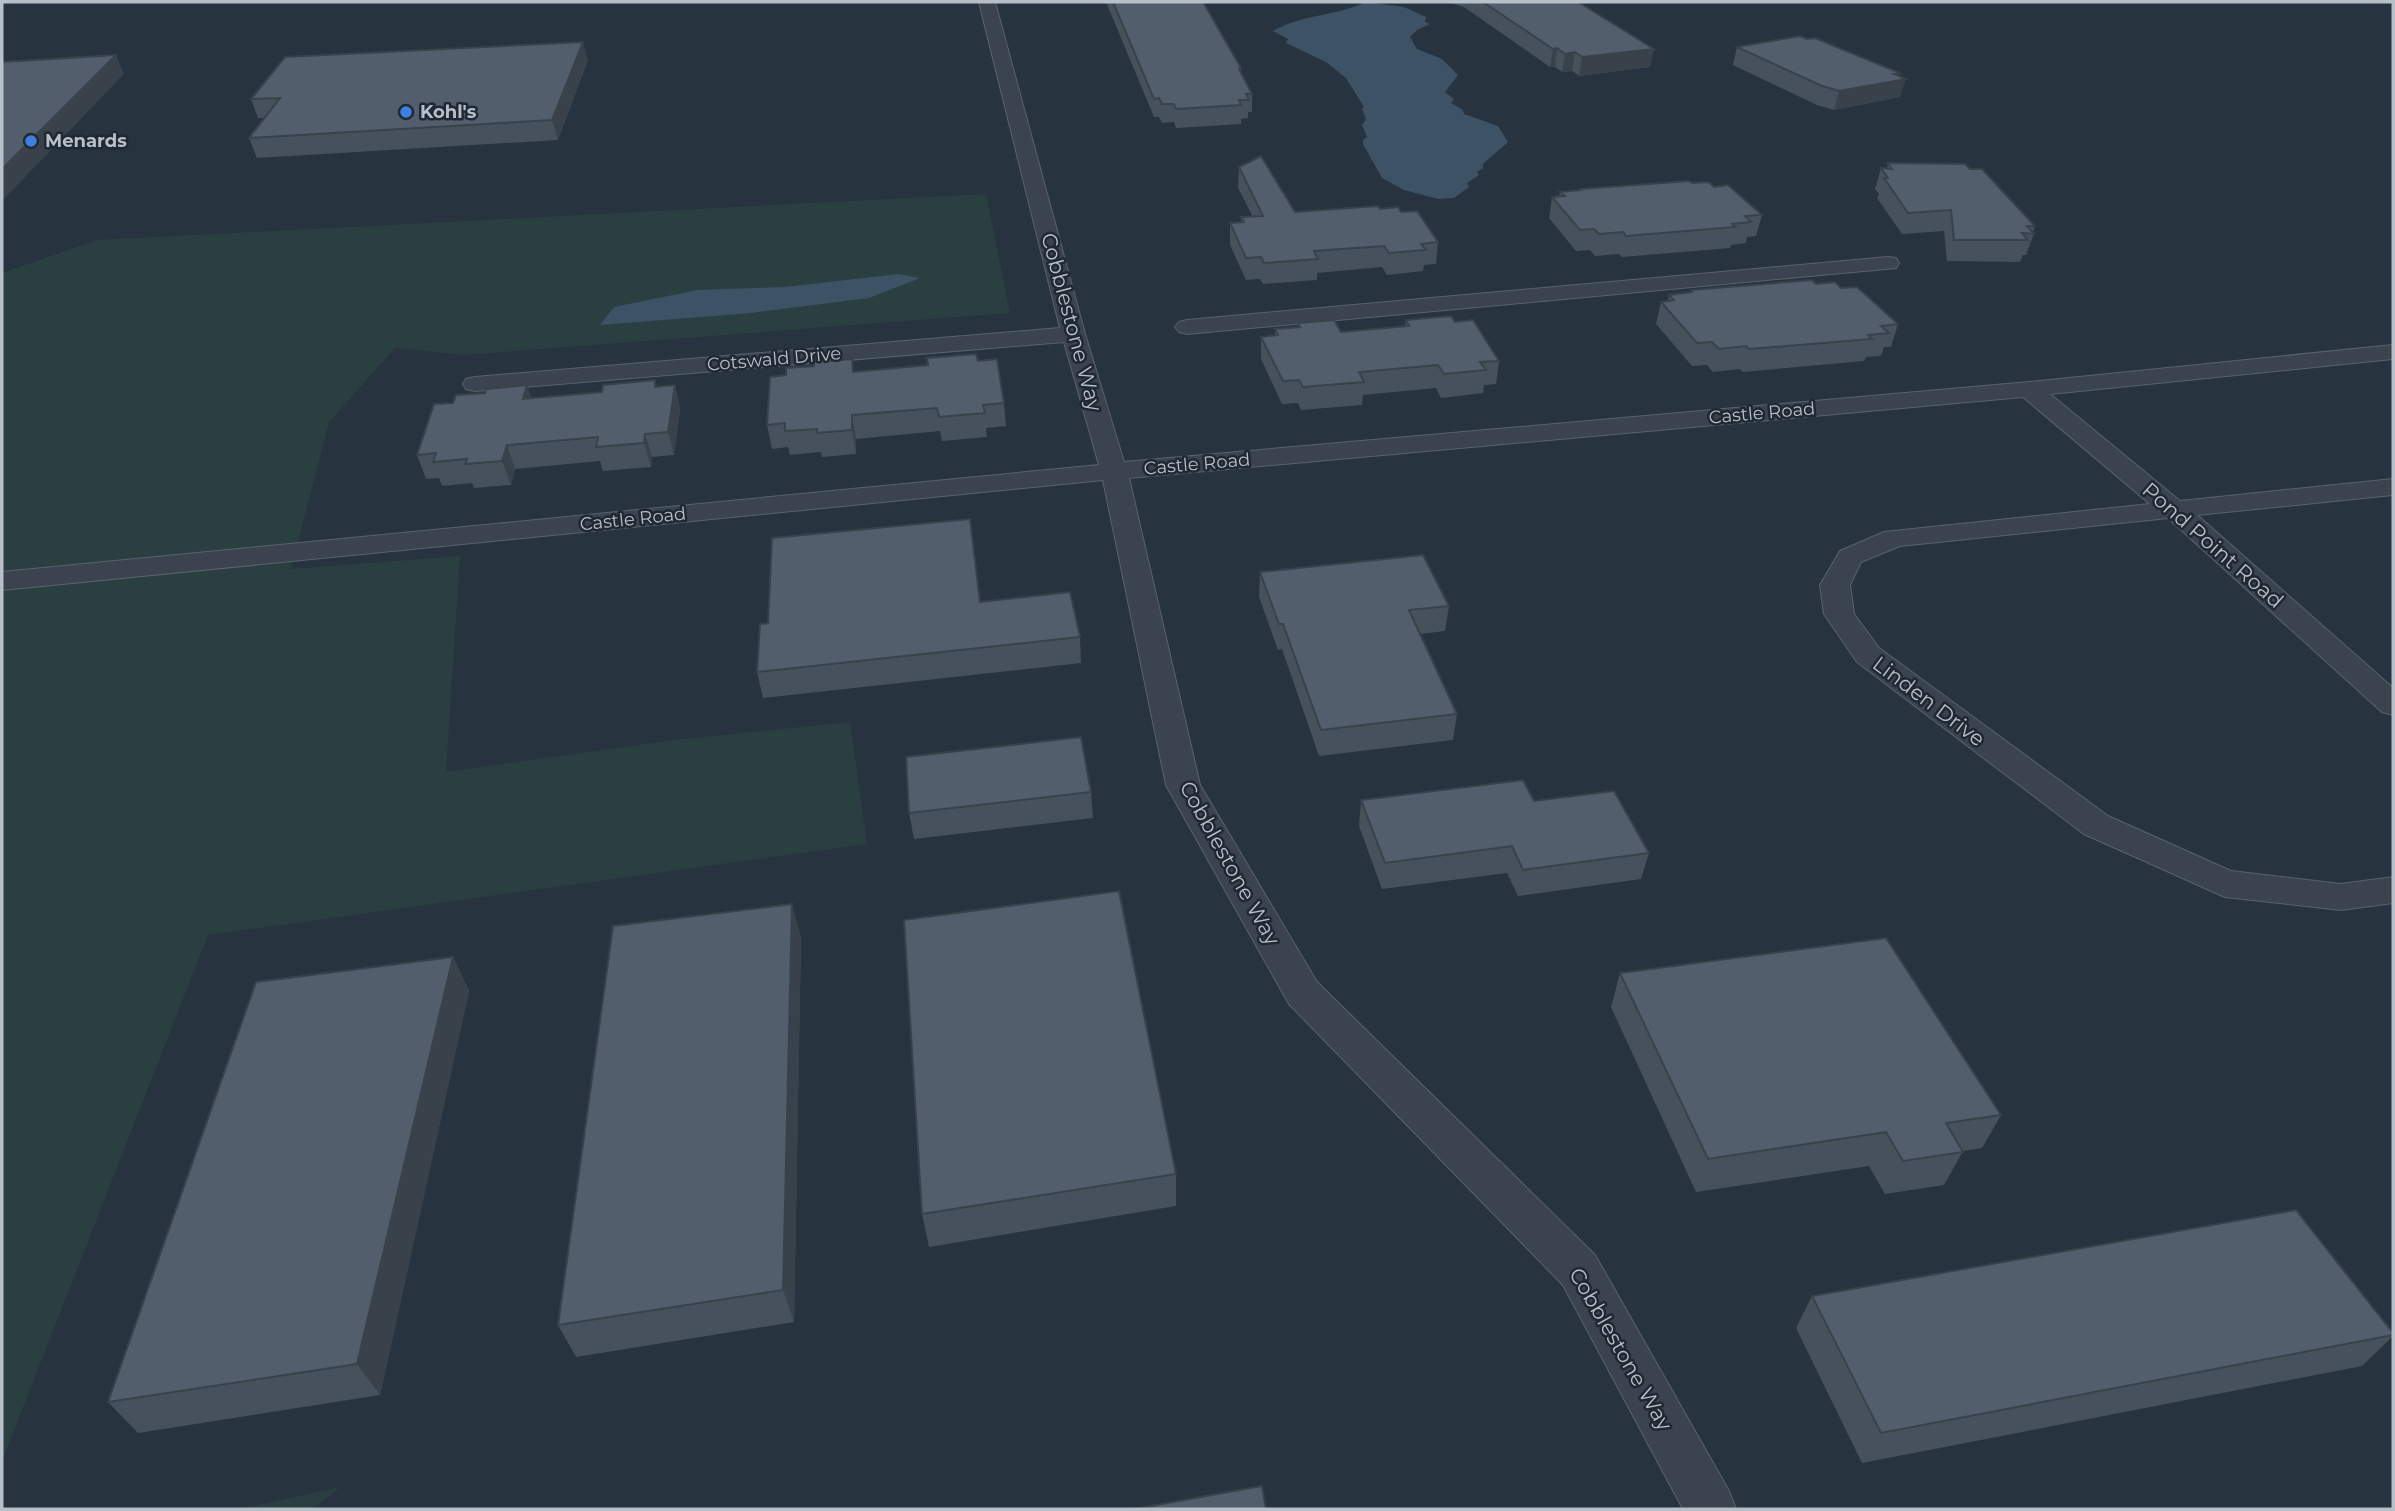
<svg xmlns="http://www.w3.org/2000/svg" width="2395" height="1511" font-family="Montserrat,sans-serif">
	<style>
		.green { fill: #2a4040 }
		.water { fill: #3e5265 }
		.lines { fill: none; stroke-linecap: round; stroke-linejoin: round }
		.street-casing { stroke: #59626c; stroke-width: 2 }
		.street { fill: #3b444e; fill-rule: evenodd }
		.wall { fill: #47515c }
		.shaded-wall { fill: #39424b }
		.building { fill: #525e6b; stroke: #39424b; stroke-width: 2 }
		.shop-dot { fill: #3f7fe0; stroke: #202933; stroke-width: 2.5 }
		.labels { text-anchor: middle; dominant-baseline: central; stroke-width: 5; stroke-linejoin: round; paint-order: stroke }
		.far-poi-label { font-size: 18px; font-weight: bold; fill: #b7bfc9; stroke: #202933; text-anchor: start }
		.far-street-label { font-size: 18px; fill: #b7bfc9; stroke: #202933 }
		.street-label { font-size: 21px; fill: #b7bfc9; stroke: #202933 }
	</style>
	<rect width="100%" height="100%" fill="#27333e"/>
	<!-- green -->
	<g class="green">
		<path d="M 986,194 L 1010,313 L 463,355 L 395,348 L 329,422 L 291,569 L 460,556 L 446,772 L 673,740 L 850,722 L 867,844 L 208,935 L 2,1461 L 2,273 L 97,240 Z"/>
		<path d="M 340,1487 L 312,1509 L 241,1509 Z"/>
	</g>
	<!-- water -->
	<g class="water">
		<path d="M 1366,2 L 1404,7 L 1426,17 L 1425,22 L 1430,24 L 1417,30 L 1410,37 L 1417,49 L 1442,59 L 1458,75 L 1445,92 L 1454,99 L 1451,103 L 1463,110 L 1464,114 L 1498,126 L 1508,142 L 1483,164 L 1483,168 L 1477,172 L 1479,175 L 1467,183 L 1469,187 L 1454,198 L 1438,199 L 1404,190 L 1382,178 L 1363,144 L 1363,140 L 1367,137 L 1362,125 L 1366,119 L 1362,109 L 1364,107 L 1346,78 L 1326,62 L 1286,43 L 1288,39 L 1273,31 C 1300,15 1336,16 1366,2 Z"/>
		<path d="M 899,274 L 920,278 L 869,298 L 751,313 L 600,325 L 614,307 L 698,290 L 785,287 Z"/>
	</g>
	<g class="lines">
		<defs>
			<g id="street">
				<path d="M 979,2 L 995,2 L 1085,334 L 1124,462 L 2029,382 L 2393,345 L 2393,359 L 2050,394 L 2180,501 L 2393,479 L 2393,495 L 2197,515 L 2393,688 L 2393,715 L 2382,712 L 2168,518 L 1900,546 L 1861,562 L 1850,585 L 1854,614 L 1879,648 L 2108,816 L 2231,871 L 2341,884 L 2393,877 L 2393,903 L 2341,910 L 2225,897 L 2084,834 L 1857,662 L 1824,614 L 1820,585 L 1840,551 L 1884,532 L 2150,504 L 2023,397 L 1129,478 L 1200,785 L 1317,982 L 1595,1255 L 1729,1491 L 1736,1509 L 1683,1509 L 1563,1285 L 1289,1004 L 1166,785 L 1103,480 L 2,590 L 2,572 L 1099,465 L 1064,342 L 475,391 L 466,389 L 463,384 L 466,379 L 475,377 L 1060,328 Z"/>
				<path d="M 1888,257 L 1896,258 L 1899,263 L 1896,268 L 1187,334 L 1179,332 L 1175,327 L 1179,322 L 1187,320 Z"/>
			</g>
		</defs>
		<!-- street casing -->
		<use href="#street" class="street-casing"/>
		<!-- street -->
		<use href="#street" class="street"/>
	</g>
	<!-- wall -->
	<g class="wall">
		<path d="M 1106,2 L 1203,2 L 1241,68 L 1241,73 L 1252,94 L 1252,112 L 1248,112 L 1248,118 L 1241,119 L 1241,124 L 1176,128 L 1174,122 L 1162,123 L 1159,117 L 1154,117 Z"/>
		<path d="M 1448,2 L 1578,2 L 1650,67 L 1579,76 L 1572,71 L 1562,72 L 1555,67 L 1550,67 L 1464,7 Z"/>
		<path d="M 1737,47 L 1899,76 L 1900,97 L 1834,110 L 1817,105 L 1733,65 Z"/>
		<path d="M 588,60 L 558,140 L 257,158 L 249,138 L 264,118 L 258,118 L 251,99 Z"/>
		<path d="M 1888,163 L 1970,169 L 2035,226 L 2033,232 L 2034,234 L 2026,255 L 2023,255 L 2020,262 L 1947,261 L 1944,231 L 1902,234 L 1877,198 L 1879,194 L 1875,189 L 1881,168 L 1887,168 Z"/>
		<path d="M 1239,167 L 1295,212 L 1380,209 L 1401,212 L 1438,242 L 1436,264 L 1424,265 L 1423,271 L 1387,275 L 1382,267 L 1317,273 L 1317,280 L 1263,284 L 1260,279 L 1246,280 L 1230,245 L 1230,223 L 1241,223 L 1241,217 L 1253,217 L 1238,188 Z"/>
		<path d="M 1692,183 L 1714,187 L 1762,215 L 1756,236 L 1747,237 L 1746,243 L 1731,245 L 1730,248 L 1622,257 L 1619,254 L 1595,256 L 1590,250 L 1576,251 L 1549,218 L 1552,197 L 1559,197 L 1560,192 L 1579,190 L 1580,189 Z"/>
		<path d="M 1816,284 L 1841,288 L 1898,324 L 1891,347 L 1884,347 L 1881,356 L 1866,357 L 1864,361 L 1743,372 L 1740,369 L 1713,372 L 1707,365 L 1692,366 L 1656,324 L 1661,302 L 1668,301 L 1669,295 L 1690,293 L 1691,290 Z"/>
		<path d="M 1406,320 L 1455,322 L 1499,361 L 1496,384 L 1484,385 L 1483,393 L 1441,398 L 1436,388 L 1363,395 L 1362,405 L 1301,410 L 1298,403 L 1282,404 L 1261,359 L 1261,337 L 1275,336 L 1275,329 L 1298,327 L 1298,323 L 1341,332 L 1405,327 Z"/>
		<path d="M 978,361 L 1004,403 L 1006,426 L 986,428 L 987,437 L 942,441 L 940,431 L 856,439 L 856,454 L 822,457 L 821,452 L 790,455 L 788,447 L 772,449 L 767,425 L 855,372 Z"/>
		<path d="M 655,380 L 657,387 L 675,385 L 680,409 L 674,455 L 652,457 L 651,467 L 603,471 L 600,461 L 515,469 L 511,485 L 474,488 L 472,483 L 442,486 L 439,478 L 426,479 L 417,455 L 453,403 L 485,393 L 527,385 L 531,398 L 602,392 Z"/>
		<path d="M 1260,572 L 1449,606 L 1445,631 L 1420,634 L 1457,714 L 1453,740 L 1319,756 L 1282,649 L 1278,650 L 1259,597 Z"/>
		<path d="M 980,602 L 1080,637 L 1081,663 L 763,698 L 757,672 Z"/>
		<path d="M 1091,792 L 1093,818 L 914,839 L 909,813 Z"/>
		<path d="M 1361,800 L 1534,801 L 1649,853 L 1641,879 L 1518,896 L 1507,873 L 1382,889 L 1359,826 Z"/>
		<path d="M 801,937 L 794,1322 L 576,1357 L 558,1325 Z"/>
		<path d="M 453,957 L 469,991 L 380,1395 L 138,1433 L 108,1402 Z"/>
		<path d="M 1620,973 L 2001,1115 L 1982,1148 L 1963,1151 L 1944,1185 L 1885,1194 L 1869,1166 L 1696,1192 L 1611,1007 Z"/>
		<path d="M 1176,1174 L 1176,1206 L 929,1247 L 922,1214 Z"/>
		<path d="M 1812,1296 L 2393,1333 L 2393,1336 L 2362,1366 L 1862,1463 L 1796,1328 Z"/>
	</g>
	<!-- shaded-wall -->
	<g class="shaded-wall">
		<path d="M 583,42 L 588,60 L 558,140 L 552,120 Z"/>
		<path d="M 1557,48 L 1555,67 L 1550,67 L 1553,49 Z"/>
		<path d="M 1654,49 L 1650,67 L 1579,76 L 1582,57 Z"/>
		<path d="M 1575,52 L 1572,71 L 1562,72 L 1565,54 Z"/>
		<path d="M 116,55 L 124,74 L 2,201 L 2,169 Z"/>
		<path d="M 1900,73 L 1897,80 L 1906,79 L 1900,97 L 1834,110 L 1839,91 Z"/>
		<path d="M 527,385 L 534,408 L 523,399 Z"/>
		<path d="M 675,385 L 680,409 L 674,455 L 668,432 Z"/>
		<path d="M 852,415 L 856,439 L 856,454 L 852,430 Z"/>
		<path d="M 645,434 L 652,457 L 651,467 L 644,443 Z"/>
		<path d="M 507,445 L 515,469 L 511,485 L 502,461 Z"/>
		<path d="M 792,904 L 801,937 L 794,1322 L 783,1290 Z"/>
		<path d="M 453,957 L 469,991 L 380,1395 L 357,1364 Z"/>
	</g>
	<!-- building -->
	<g class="building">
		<path d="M 1113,2 L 1203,2 L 1241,68 L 1239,69 L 1252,94 L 1246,94 L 1249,100 L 1239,100 L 1241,105 L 1176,109 L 1174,104 L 1162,104 L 1159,98 L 1154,99 Z"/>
		<path d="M 1483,2 L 1578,2 L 1654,49 L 1582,57 L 1575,52 L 1565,54 L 1557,48 L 1553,49 Z"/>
		<path d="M 1800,36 L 1807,39 L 1815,38 L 1900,73 L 1894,74 L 1906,79 L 1839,91 L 1822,86 L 1737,47 Z"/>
		<path d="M 583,42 L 552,120 L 249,138 L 280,98 L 251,99 L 285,57 Z"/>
		<path d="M 116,55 L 2,169 L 2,62 Z"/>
		<path d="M 1261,156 L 1295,212 L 1378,206 L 1380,209 L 1398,207 L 1401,212 L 1417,211 L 1438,242 L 1421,244 L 1426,250 L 1389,253 L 1384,246 L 1314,251 L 1318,259 L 1264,263 L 1261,257 L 1246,258 L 1230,223 L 1244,222 L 1241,217 L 1263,216 L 1239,167 Z"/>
		<path d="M 1888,163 L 1965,164 L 1970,169 L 1982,169 L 2035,226 L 2027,226 L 2034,234 L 2022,233 L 2028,240 L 1954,240 L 1951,210 L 1908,213 L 1884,178 L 1888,178 L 1881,168 L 1892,169 Z"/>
		<path d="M 1689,181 L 1692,183 L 1709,182 L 1714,187 L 1728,185 L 1762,215 L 1745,216 L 1751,222 L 1732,224 L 1735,227 L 1626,236 L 1623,232 L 1599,234 L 1594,229 L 1580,230 L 1552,197 L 1565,196 L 1560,192 L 1581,190 L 1580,189 Z"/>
		<path d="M 1812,280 L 1816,284 L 1835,282 L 1841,288 L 1857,287 L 1898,324 L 1881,326 L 1889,333 L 1868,335 L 1872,339 L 1749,349 L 1746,346 L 1719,349 L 1712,342 L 1697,343 L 1661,302 L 1674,300 L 1669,295 L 1692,292 L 1691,290 Z"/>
		<path d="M 1451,316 L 1455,322 L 1473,320 L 1499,361 L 1480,362 L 1486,370 L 1444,374 L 1438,365 L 1359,372 L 1364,382 L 1303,387 L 1299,380 L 1283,381 L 1261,337 L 1278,335 L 1275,329 L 1300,327 L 1298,323 L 1334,320 L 1341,332 L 1409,326 L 1406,320 Z"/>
		<path d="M 976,354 L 978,361 L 997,359 L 1004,403 L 983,405 L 985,413 L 939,417 L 937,408 L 852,415 L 852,430 L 817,433 L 817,429 L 785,431 L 785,423 L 767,425 L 770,377 L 786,375 L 786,368 L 814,366 L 814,362 L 852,359 L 853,372 L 928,365 L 927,358 Z"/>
		<path d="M 655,380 L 655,387 L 675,385 L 668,432 L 645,434 L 644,443 L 596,447 L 598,437 L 507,445 L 502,461 L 465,464 L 467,459 L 433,462 L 436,453 L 417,455 L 434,404 L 453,403 L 456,395 L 485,393 L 486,389 L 527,385 L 523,399 L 602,392 L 603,385 Z"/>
		<path d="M 970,519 L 980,602 L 1070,592 L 1080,637 L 757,672 L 760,624 L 768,623 L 772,538 Z"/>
		<path d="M 1423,555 L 1449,606 L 1409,610 L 1457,714 L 1321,730 L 1283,624 L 1279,624 L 1260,572 Z"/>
		<path d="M 1081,737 L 1091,792 L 909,813 L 906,757 Z"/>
		<path d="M 1523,780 L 1534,801 L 1614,791 L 1649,853 L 1523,870 L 1512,846 L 1385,863 L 1361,800 Z"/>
		<path d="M 1119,891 L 1176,1174 L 922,1214 L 904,920 Z"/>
		<path d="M 792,904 L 783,1290 L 558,1325 L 613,926 Z"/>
		<path d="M 1886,938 L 2001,1115 L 1946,1123 L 1963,1152 L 1903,1161 L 1886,1132 L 1708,1159 L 1620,973 Z"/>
		<path d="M 453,957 L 357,1364 L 108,1402 L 256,982 Z"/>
		<path d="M 2296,1210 L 2393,1333 L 2393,1335 L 1881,1433 L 1812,1296 Z"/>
		<path d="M 1262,1486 L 1266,1509 L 1134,1509 Z"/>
	</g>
	<!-- markers -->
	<g class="shop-dot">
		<circle cx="406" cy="112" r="7"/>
		<circle cx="31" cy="141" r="7"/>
	</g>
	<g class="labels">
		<!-- far-poi labels -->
		<g class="far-poi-label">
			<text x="420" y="112">Kohl's</text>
			<text x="45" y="141">Menards</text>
		</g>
		<!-- far-street labels -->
		<g class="far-street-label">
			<text transform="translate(774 359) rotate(-5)">Cotswald Drive</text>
			<text transform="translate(1762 413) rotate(-5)">Castle Road</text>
			<text transform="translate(1197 464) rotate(-5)">Castle Road</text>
			<text transform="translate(633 519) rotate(-6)">Castle Road</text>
		</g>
		<!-- street labels -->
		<g class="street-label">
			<text transform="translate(1072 322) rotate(75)">Cobblestone Way</text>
			<text transform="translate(2213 545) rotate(41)">Pond Point Road</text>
			<text transform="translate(1929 701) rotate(37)">Linden Drive</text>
			<text transform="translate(1230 863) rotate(61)">Cobblestone Way</text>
			<text transform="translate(1621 1349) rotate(60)">Cobblestone Way</text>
		</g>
	</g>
	<!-- border -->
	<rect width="2395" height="1511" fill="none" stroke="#b7bfc9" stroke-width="7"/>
</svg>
